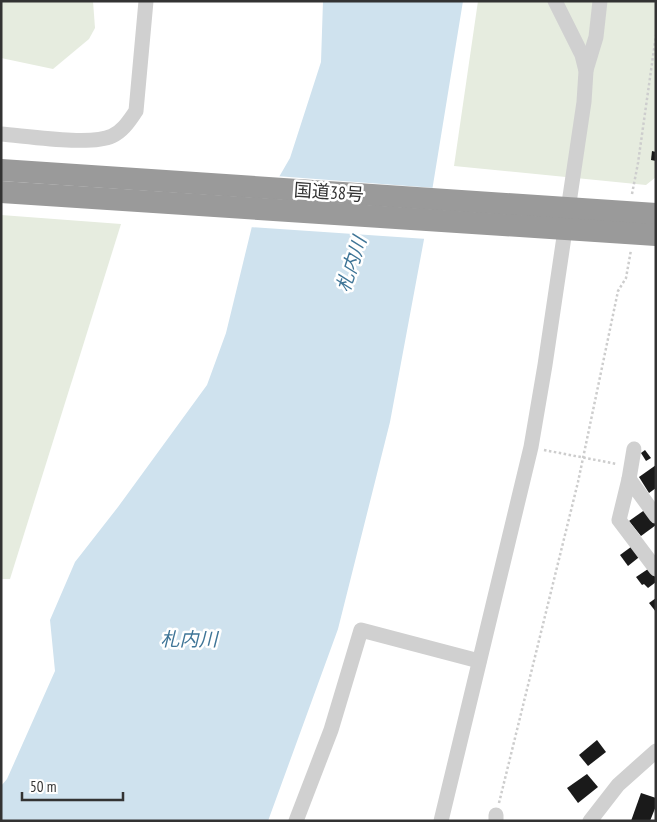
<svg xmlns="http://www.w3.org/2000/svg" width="657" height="822" font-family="'PT Sans Narrow','Noto Sans JP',sans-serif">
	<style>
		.green { fill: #e6ecdf }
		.water { fill: #cfe2ee }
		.pier { fill: #fff }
		.building { fill: #1a1a1a }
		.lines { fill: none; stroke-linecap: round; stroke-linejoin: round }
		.path { stroke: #cdcdcd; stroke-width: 2.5; stroke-dasharray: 2.5 2.5; stroke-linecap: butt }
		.minor { stroke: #d0d0d0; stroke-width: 15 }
		.highway { stroke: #9a9a9a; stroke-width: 22 }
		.labels { text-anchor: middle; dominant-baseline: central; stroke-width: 5; stroke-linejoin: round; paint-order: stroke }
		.street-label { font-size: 18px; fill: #333; stroke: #fff }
		.water-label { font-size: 19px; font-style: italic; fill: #3f7597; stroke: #fff }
	</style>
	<rect width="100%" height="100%" fill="#fff"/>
	<!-- green -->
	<g class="green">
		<path d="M 1,1 L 93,1 L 95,28 L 89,39 L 53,69 L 1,58 Z"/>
		<path d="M 478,1 L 656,1 L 656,177 L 646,185 L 454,166 Z"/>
		<path d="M 1,215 L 121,224 L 10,579 L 1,579 Z"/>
	</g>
	<!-- water -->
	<path class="water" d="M 323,1 L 463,1 L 425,234 L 390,422 L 338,629 L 268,821 L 1,821 L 1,786 L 7,779 L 55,671 L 50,620 L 75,562 L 118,507 L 207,385 L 226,333 L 253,222 L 290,158 L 321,62 Z"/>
	<!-- pier -->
	<path class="pier" d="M 276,176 L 435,188 L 427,239 L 249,227 L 250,221 Z"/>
	<!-- building -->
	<g class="building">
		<path d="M 652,151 L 656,152 L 656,161 L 651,160 Z"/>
		<path d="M 645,450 L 651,458 L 646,461 L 641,453 Z"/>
		<path d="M 656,465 L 656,488 L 649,493 L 639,477 Z"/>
		<path d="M 646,509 L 656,522 L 656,525 L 641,536 L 629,521 Z"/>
		<path d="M 635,544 L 643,554 L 628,566 L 620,555 Z"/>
		<path d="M 651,567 L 656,574 L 656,582 L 648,588 L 644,584 L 642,585 L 636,577 Z"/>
		<path d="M 656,598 L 656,612 L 649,603 Z"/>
		<path d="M 597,740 L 606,752 L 588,766 L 579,755 Z"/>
		<path d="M 587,774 L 598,787 L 578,803 L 567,788 Z"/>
		<path d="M 641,793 L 656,798 L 656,806 L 650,821 L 631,821 Z"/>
	</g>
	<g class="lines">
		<!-- path -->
		<g class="path">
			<path d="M 632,194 L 638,163 L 656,35"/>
			<path d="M 544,450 L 617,464"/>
			<path d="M 499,803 L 578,482 L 618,291 L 626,278 L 631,250"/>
		</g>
		<!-- minor -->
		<g class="minor">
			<path d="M 586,70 L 596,37 L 600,1"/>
			<path d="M 1,134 C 27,136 91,146 112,136 C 123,131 129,121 136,111 L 146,1"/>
			<path d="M 629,479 L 634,449"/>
			<path d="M 656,516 L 629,479 L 619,520 L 656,569"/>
			<path d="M 296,821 L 331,730 L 361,630 L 479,661"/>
			<path d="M 441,821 L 531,447 L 545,365 L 584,102 L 586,71 L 582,55 L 555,1"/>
			<path d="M 496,821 L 496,815"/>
			<path d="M 590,821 L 618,785 L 656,751"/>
		</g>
		<!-- highway -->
		<g class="highway">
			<path d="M 1,170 L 656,214"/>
			<path d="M 1,192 L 656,235"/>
		</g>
	</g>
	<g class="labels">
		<!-- street labels -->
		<g class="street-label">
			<text transform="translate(329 192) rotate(4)">国道38号</text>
		</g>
		<!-- water labels -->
		<g class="water-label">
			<text transform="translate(351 264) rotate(-72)">札内川</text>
			<text x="189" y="639">札内川</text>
		</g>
	</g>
	<!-- border -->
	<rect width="657" height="822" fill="none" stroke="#333333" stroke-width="5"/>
	<!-- scale -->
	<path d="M22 792v8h101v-8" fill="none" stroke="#333333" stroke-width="2.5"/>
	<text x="30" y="792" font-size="15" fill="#333333" stroke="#ffffff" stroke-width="4" paint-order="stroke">50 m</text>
</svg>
